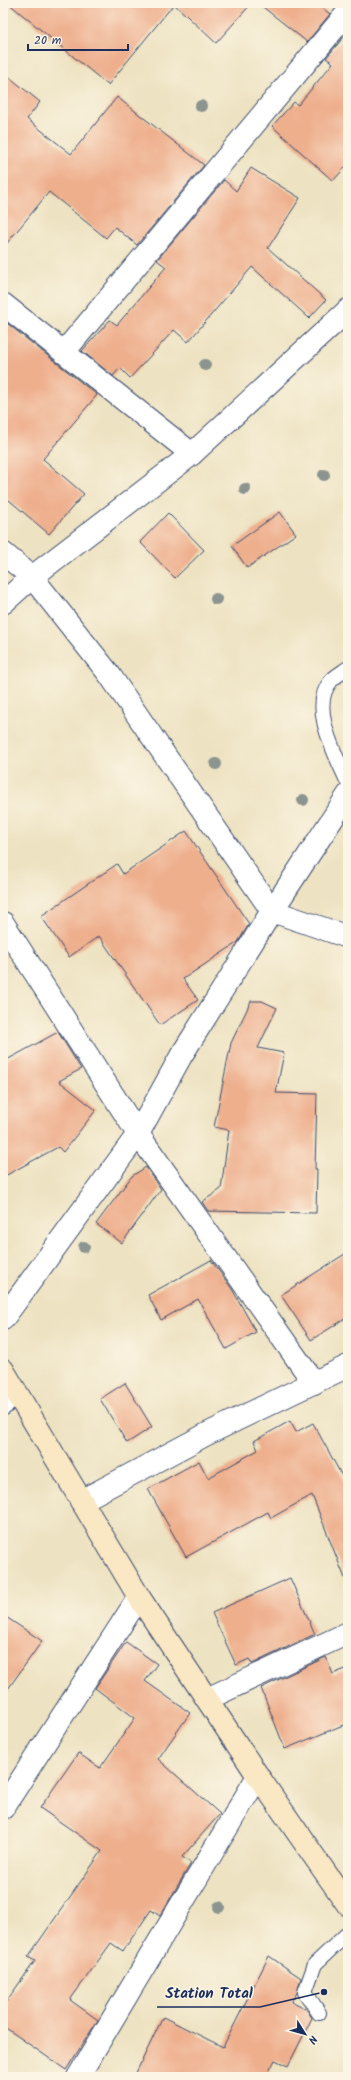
<svg xmlns="http://www.w3.org/2000/svg" width="351" height="2080" font-family="Kalam,sans-serif">
	<style>
		.building { fill: #eeaf8d }
		.lines { fill: none; stroke-linecap: round; stroke-linejoin: round }
		.lane-casing { stroke: #3a4a6d; stroke-width: 16 }
		.street-casing { stroke: #3a4a6d; stroke-width: 24 }
		.secondary-casing { stroke: #3a4a6d; stroke-width: 24 }
		.lane { stroke: #fff; stroke-width: 14 }
		.street { stroke: #fff; stroke-width: 22 }
		.secondary { stroke: #fae7c3; stroke-width: 22 }
		.tree { fill: #8b948e }
		.leader { fill: none; stroke: #1b2f5e; stroke-width: 1.5 }
		.callout-dot { fill: #1b2f5e; stroke: #fcf5e5; stroke-width: 1.5 }
		.callout-label { font-size: 15px; text-anchor: middle; font-weight: bold; fill: #1b2f5e; stroke: #fcf5e5; stroke-width: 3; stroke-linejoin: round; paint-order: stroke }
	</style>
	<rect width="100%" height="100%" fill="#fcf5e5"/>
	<filter id="ink" filterUnits="userSpaceOnUse"><feTurbulence type="fractalNoise" baseFrequency=".025" numOctaves="2"/><feDisplacementMap in="SourceGraphic" scale="8" xChannelSelector="R" yChannelSelector="G"/><feConvolveMatrix kernelMatrix="1 2 1 2 8 2 1 2 1" color-interpolation-filters="sRGB"/></filter>
	<filter id="wash" filterUnits="userSpaceOnUse"><feTurbulence type="fractalNoise" baseFrequency=".012" numOctaves="4" result="noise"/><feDisplacementMap in="SourceGraphic" scale="16" xChannelSelector="R" yChannelSelector="G"/><feGaussianBlur stdDeviation="0.9" result="paint"/><feColorMatrix in="noise" values="0 0 0 0 0 0 0 0 0 0 0 0 0 0 0 0 0 1.4 0 .05"/><feComposite in="paint" operator="in"/></filter>
	<g filter="url(#wash)">
		<rect width="100%" height="100%" fill="#ede2c1"/>
		<g id="blocks">
			<!-- building -->
			<g class="building">
				<path d="M 8,3 L 252,3 L 216,43 L 174,4 L 108,85 Z"/>
				<path d="M 258,3 L 315,3 L 330,14 L 307,42 Z"/>
				<path d="M 348,32 L 348,164 L 333,181 L 272,126 L 294,102 L 298,105 L 333,63 L 326,58 Z"/>
				<path d="M 3,72 L 40,102 L 27,119 L 71,154 L 117,97 L 204,165 L 137,245 L 115,227 L 106,238 L 49,192 L 3,248 Z"/>
				<path d="M 251,168 L 300,198 L 268,248 L 326,300 L 309,318 L 252,267 L 188,342 L 174,330 L 130,378 L 120,368 L 113,376 L 82,351 L 110,320 L 117,325 L 166,267 L 157,260 L 224,180 L 236,191 Z"/>
				<path d="M 3,320 L 97,395 L 43,459 L 84,494 L 49,534 L 3,495 Z"/>
				<path d="M 280,512 L 296,534 L 247,568 L 232,546 Z"/>
				<path d="M 168,513 L 204,550 L 175,578 L 140,542 Z"/>
				<path d="M 186,831 L 249,924 L 238,942 L 183,979 L 198,1000 L 160,1025 L 99,936 L 69,957 L 41,916 L 117,864 L 123,874 Z"/>
				<path d="M 251,1001 L 262,1001 L 277,1008 L 258,1048 L 284,1053 L 276,1093 L 317,1094 L 315,1169 L 317,1169 L 316,1213 L 208,1211 L 202,1202 L 221,1189 L 229,1130 L 214,1127 L 231,1043 Z"/>
				<path d="M 58,1032 L 81,1069 L 59,1081 L 96,1110 L 63,1152 L 58,1147 L 3,1177 L 3,1062 Z"/>
				<path d="M 146,1167 L 161,1189 L 122,1243 L 96,1224 L 132,1176 Z"/>
				<path d="M 348,1252 L 348,1317 L 311,1340 L 281,1295 Z"/>
				<path d="M 211,1260 L 232,1289 L 256,1332 L 226,1349 L 198,1299 L 161,1320 L 148,1295 Z"/>
				<path d="M 125,1383 L 152,1427 L 127,1443 L 100,1399 Z"/>
				<path d="M 290,1421 L 296,1432 L 313,1423 L 348,1487 L 348,1581 L 346,1581 L 312,1495 L 271,1518 L 268,1512 L 186,1557 L 148,1489 L 199,1461 L 208,1478 L 258,1450 L 254,1441 Z"/>
				<path d="M 290,1578 L 315,1634 L 252,1664 L 249,1659 L 236,1665 L 212,1613 Z"/>
				<path d="M 3,1615 L 42,1641 L 3,1696 Z"/>
				<path d="M 126,1642 L 157,1664 L 145,1681 L 190,1713 L 158,1759 L 220,1814 L 182,1857 L 191,1863 L 160,1916 L 151,1910 L 123,1951 L 111,1943 L 70,2000 L 98,2020 L 66,2070 L 3,2026 L 3,2006 L 35,1961 L 28,1957 L 102,1851 L 40,1808 L 78,1753 L 100,1768 L 135,1718 L 95,1688 Z"/>
				<path d="M 326,1657 L 333,1674 L 348,1668 L 348,1723 L 285,1749 L 261,1688 Z"/>
				<path d="M 269,1956 L 301,1978 L 297,1993 L 291,2002 L 307,2010 L 312,2018 L 288,2066 L 275,2060 L 266,2077 L 134,2077 L 163,2017 L 223,2047 Z"/>
			</g>
		</g>
	</g>
	<g filter="url(#ink)">
		<use href="#blocks" fill-opacity="0" stroke="#3a4a6d" stroke-width="1"/>
		<g class="lines">
			<defs>
				<g id="lane">
					<path d="M 348,668 C 343,672 335,676 331,681 C 308,707 337,757 348,783"/>
					<path d="M 319,2013 L 305,1992 L 315,1964 L 348,1933"/>
				</g>
				<g id="street">
					<path d="M 3,304 L 192,454"/>
					<path d="M 64,352 L 348,12"/>
					<path d="M 3,553 L 32,577 L 109,674 L 272,911 L 348,937"/>
					<path d="M 3,603 L 32,577 L 192,454 L 348,310"/>
					<path d="M 3,923 L 138,1134 L 314,1383"/>
					<path d="M 3,1319 L 138,1134 L 181,1056 L 272,911 L 348,795"/>
					<path d="M 3,1404 L 13,1389"/>
					<path d="M 81,1501 L 207,1434 L 348,1366"/>
					<path d="M 207,1699 L 348,1633"/>
					<path d="M 3,1808 L 139,1597"/>
					<path d="M 78,2077 L 258,1776"/>
				</g>
				<path id="secondary" d="M 3,1370 L 139,1597 L 258,1776 L 348,1905"/>
			</defs>
			<!-- lane casing -->
			<use href="#lane" class="lane-casing"/>
			<!-- street casing -->
			<use href="#street" class="street-casing"/>
			<!-- secondary casing -->
			<use href="#secondary" class="secondary-casing"/>
			<!-- lane -->
			<use href="#lane" class="lane"/>
			<!-- street -->
			<use href="#street" class="street"/>
			<!-- secondary -->
			<use href="#secondary" class="secondary"/>
		</g>
		<!-- trees -->
		<g class="tree">
			<circle cx="201" cy="106" r="6"/>
			<circle cx="205" cy="365" r="6"/>
			<circle cx="324" cy="475" r="6"/>
			<circle cx="245" cy="489" r="6"/>
			<circle cx="216" cy="599" r="6"/>
			<circle cx="216" cy="764" r="6"/>
			<circle cx="303" cy="800" r="6"/>
			<circle cx="84" cy="1247" r="6"/>
			<circle cx="219" cy="1907" r="6"/>
		</g>
	</g>
	<!-- callouts -->
	<path class="leader" d="M324 1992L260 2007H157"/>
	<circle class="callout-dot" cx="324" cy="1992" r="4"/>
	<g class="callout-label">
		<text x="209" y="1998">Station Total</text>
	</g>
	<!-- margin -->
	<rect width="351" height="2080" fill="none" stroke="#fcf5e5" stroke-width="16"/>
	<!-- north arrow -->
	<g transform="translate(305 2034) rotate(127)" stroke="#fcf5e5" stroke-width="3" paint-order="stroke">
	<path d="M0-3L7 15L0 10L-7 15Z" fill="#1b2f5e"/>
	<text y="-6" font-size="11" font-weight="bold" text-anchor="middle" fill="#1b2f5e">N</text>
	</g>
	<!-- scale -->
	<path d="M28 44v6h100v-6" fill="none" stroke="#1b2f5e" stroke-width="2"/>
	<text x="34" y="44" font-size="12" fill="#1b2f5e" stroke="#fcf5e5" stroke-width="3" paint-order="stroke">20 m</text>
</svg>
